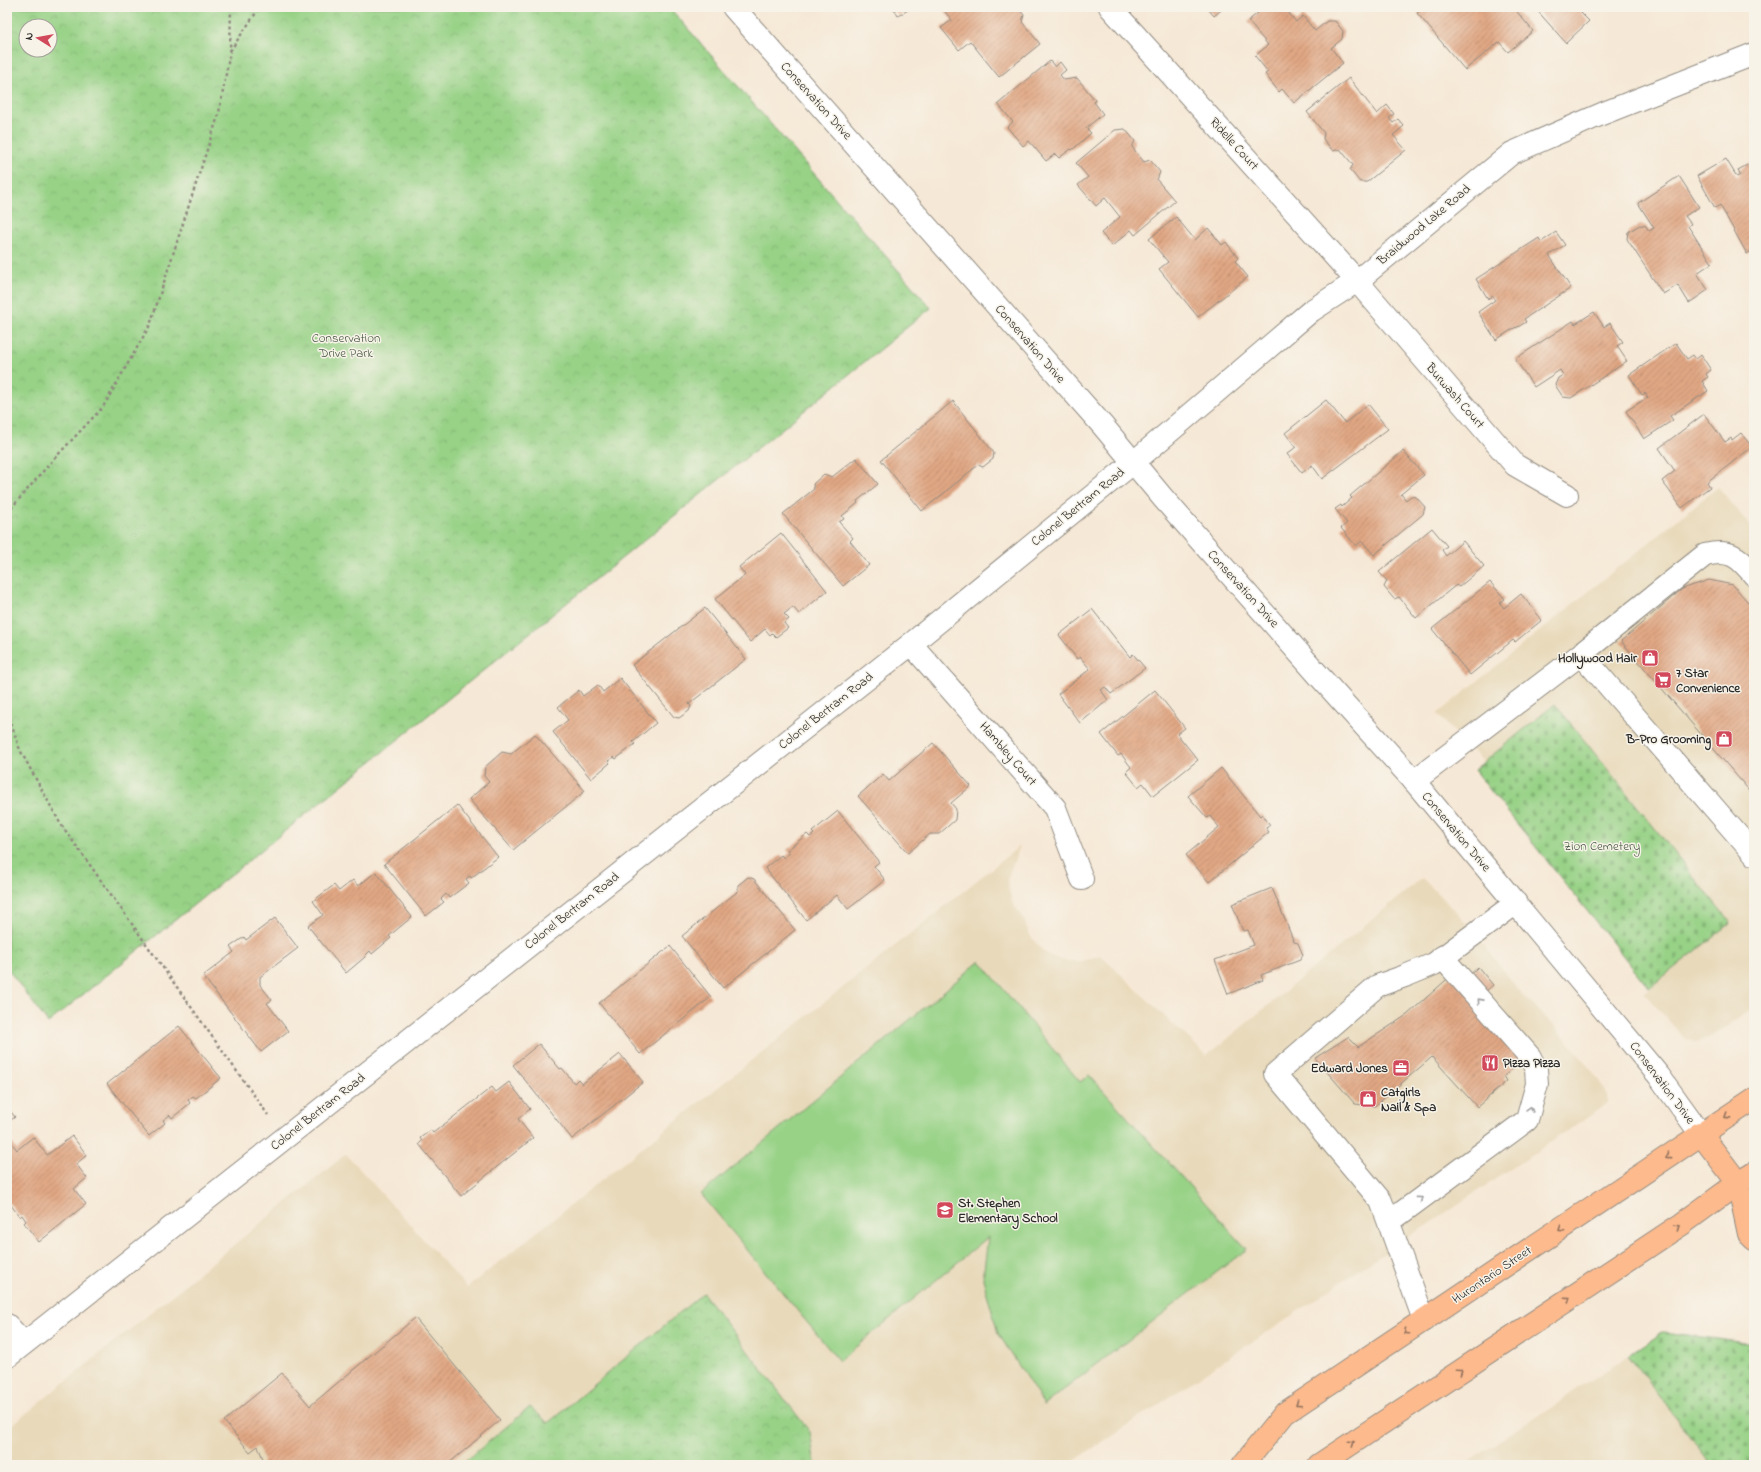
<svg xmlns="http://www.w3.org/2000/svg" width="1761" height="1472" font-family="'Indie Flower',sans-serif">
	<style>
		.built { fill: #e8d9ba }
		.green { fill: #97d286; stroke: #617e58 }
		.cemetery { fill: url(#cemetery-stones); stroke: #617e58 }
		.park { fill: url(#park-crowns); stroke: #617e58; fill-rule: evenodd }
		.building { fill: url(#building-hatch) }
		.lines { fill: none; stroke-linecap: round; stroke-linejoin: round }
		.minor-casing { stroke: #908a80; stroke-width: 24 }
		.major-casing { stroke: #908a80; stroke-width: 24 }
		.path { stroke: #908a80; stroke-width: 2.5; stroke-dasharray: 3 3; stroke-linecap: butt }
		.minor { stroke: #fff; stroke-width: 22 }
		.major { stroke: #fcba8d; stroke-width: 22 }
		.oneway { stroke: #a0a0a0 }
		.oneway2 { stroke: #94725c }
		.labels { text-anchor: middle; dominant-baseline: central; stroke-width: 3; stroke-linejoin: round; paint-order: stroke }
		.street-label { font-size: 13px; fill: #2b2b2b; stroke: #f7f3e8 }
		.park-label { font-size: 13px; fill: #465542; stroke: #f7f3e8 }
		.poi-label { font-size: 13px; font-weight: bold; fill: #2b2b2b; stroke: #f7f3e8; text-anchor: start }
	</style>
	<defs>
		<pattern id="cemetery-stones" width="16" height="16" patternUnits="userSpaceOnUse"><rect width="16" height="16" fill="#97d286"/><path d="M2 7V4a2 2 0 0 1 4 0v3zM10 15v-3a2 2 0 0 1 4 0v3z" fill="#82b474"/></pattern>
		<pattern id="park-crowns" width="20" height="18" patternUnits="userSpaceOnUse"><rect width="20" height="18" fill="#97d286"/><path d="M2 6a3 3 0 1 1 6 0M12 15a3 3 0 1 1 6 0" fill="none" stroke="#82b474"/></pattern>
		<pattern id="building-hatch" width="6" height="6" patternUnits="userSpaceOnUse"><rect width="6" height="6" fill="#e1a784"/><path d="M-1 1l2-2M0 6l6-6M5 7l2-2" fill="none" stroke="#b7886c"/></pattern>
	</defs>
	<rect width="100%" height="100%" fill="#f7f3e8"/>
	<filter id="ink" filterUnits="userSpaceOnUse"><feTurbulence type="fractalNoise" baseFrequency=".025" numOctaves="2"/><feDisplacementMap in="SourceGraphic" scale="8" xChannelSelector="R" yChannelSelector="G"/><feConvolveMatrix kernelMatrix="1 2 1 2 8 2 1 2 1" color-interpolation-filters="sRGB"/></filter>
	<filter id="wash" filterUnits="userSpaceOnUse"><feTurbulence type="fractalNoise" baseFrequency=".012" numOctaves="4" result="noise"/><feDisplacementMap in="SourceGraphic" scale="16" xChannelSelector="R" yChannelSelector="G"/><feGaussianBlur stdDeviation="0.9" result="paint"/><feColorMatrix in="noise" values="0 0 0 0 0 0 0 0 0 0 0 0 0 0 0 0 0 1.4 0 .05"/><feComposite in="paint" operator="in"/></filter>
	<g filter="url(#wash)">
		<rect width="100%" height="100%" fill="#f6e8d6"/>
		<!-- built -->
		<g class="built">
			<path d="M 1718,487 L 1754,530 L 1754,1008 L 1709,1038 L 1696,1042 L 1685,1039 L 1644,993 L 1730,923 L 1555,704 L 1484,762 L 1437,714 Z"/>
			<path d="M 1020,846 L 1007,880 L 1012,902 L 1023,918 L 1030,935 L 1039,947 L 1050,956 L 1065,961 L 1082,961 L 1100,955 L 1207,1056 L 1422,878 L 1458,914 L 1492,955 L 1523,996 L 1554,1025 L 1591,1069 L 1603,1087 L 1607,1095 L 1607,1102 L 1603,1107 L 1068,1465 L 7,1465 L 7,1429 L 346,1154 L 467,1288 Z"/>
			<path d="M 1629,1355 L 1711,1465 L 1464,1465 Z"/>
		</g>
		<!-- green -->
		<path class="green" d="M 980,961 L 1080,1082 L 1089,1075 L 1247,1249 L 1044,1405 L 998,1333 L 983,1279 L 988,1237 L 839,1361 L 701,1194 Z"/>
		<!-- cemetery -->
		<g class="cemetery">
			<path d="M 1555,704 L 1731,923 L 1649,988 L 1474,770 Z"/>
			<path d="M 1664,1332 L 1754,1344 L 1754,1465 L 1711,1465 L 1629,1355 Z"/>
		</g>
		<!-- park -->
		<g class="park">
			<path d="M 7,7 L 669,7 L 931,308 L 48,1023 L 7,968 ZM 26,26 L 50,26 L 50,50 L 26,50 Z"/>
			<path d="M 703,1293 L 810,1432 L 815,1465 L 461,1465 L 530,1407 L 548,1423 Z"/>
		</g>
		<g id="blocks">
			<!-- building -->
			<g class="building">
				<path d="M 893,7 L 913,7 L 898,16 Z"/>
				<path d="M 941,7 L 1017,7 L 1024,15 L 1022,22 L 1040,44 L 999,77 L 970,41 L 959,50 L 941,28 L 952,20 Z"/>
				<path d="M 1206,7 L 1225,7 L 1214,16 Z"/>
				<path d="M 1265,7 L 1284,7 L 1296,22 L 1303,16 L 1315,31 L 1327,21 L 1335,21 L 1343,31 L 1342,39 L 1331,48 L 1343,63 L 1294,103 L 1282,89 L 1279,92 L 1265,74 L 1268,72 L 1255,56 L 1268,45 L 1248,21 Z"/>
				<path d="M 1425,7 L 1513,7 L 1533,31 L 1508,52 L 1499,42 L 1465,70 L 1417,13 Z"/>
				<path d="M 1534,7 L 1588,7 L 1581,13 L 1589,21 L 1566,43 Z"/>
				<path d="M 1050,61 L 1055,67 L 1060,62 L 1066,70 L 1060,75 L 1064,80 L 1077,78 L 1095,100 L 1094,102 L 1103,114 L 1086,128 L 1091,133 L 1072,150 L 1071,149 L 1059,158 L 1055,154 L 1046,161 L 1029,141 L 1023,146 L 1007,127 L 1013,122 L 998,104 Z"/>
				<path d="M 1349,78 L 1377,114 L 1387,105 L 1394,114 L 1389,118 L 1393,123 L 1398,119 L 1404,126 L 1393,135 L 1406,150 L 1367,182 L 1360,182 L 1350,170 L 1353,165 L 1340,149 L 1333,151 L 1323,139 L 1324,133 L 1307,112 Z"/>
				<path d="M 1125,129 L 1135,141 L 1132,147 L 1144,162 L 1150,160 L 1160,172 L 1157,180 L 1175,201 L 1135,235 L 1131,230 L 1112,246 L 1101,233 L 1120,217 L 1105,198 L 1096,206 L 1078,185 L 1088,177 L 1076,163 L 1115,130 Z"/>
				<path d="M 1726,159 L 1737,177 L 1740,175 L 1738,170 L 1754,161 L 1754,249 L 1747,254 L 1720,205 L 1715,208 L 1697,176 Z"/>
				<path d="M 1679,176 L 1699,207 L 1685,216 L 1691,224 L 1688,226 L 1712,263 L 1697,273 L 1708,290 L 1689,303 L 1678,285 L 1663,294 L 1627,239 L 1628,232 L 1640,225 L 1646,226 L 1649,231 L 1654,228 L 1638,203 Z"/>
				<path d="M 1176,217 L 1195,240 L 1208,228 L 1222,245 L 1226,242 L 1238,258 L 1235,261 L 1248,277 L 1198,317 L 1159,269 L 1168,262 L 1149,239 Z"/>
				<path d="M 1556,232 L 1565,245 L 1549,255 L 1571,288 L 1524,319 L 1526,322 L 1516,328 L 1516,327 L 1496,340 L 1478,312 L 1495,300 L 1493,296 L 1488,299 L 1476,279 L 1539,238 L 1541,242 Z"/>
				<path d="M 1594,312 L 1604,327 L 1610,323 L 1623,342 L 1617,346 L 1627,361 L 1571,398 L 1563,397 L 1555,385 L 1558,378 L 1563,375 L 1560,370 L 1534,387 L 1515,359 L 1573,321 L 1575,324 Z"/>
				<path d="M 1676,343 L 1687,359 L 1693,355 L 1696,359 L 1701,355 L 1711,370 L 1706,374 L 1708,377 L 1702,381 L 1708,391 L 1670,416 L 1673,420 L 1644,439 L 1626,411 L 1648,397 L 1645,393 L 1642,395 L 1629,375 Z"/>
				<path d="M 1326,400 L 1345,423 L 1368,404 L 1388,429 L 1322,479 L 1312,465 L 1302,473 L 1287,454 L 1296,447 L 1285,433 Z"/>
				<path d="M 953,401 L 994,453 L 993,459 L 983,467 L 978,465 L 922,511 L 881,460 Z"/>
				<path d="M 1704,414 L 1725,442 L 1731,438 L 1732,440 L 1741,433 L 1752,447 L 1707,482 L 1710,487 L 1682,508 L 1662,481 L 1675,471 L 1659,448 Z"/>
				<path d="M 1403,451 L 1424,475 L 1401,494 L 1406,500 L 1411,496 L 1416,497 L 1425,507 L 1423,514 L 1374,555 L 1362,541 L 1356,546 L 1341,528 L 1347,523 L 1335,509 L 1341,505 L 1342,507 L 1352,498 L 1350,496 Z"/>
				<path d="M 856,458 L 878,484 L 857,501 L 858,503 L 842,516 L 844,519 L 839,522 L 853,538 L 850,541 L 869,565 L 843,586 L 783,514 L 814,489 L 813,484 L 824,474 L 832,477 Z"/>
				<path d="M 1432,528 L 1447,546 L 1442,550 L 1446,556 L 1463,541 L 1484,566 L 1459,587 L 1456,585 L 1416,618 L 1399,597 L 1394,599 L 1384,587 L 1387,581 L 1379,572 Z"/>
				<path d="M 781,533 L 827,591 L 799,614 L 793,607 L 784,614 L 789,619 L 784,623 L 788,628 L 776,637 L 772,633 L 770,635 L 765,629 L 750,642 L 715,599 L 745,575 L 739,567 Z"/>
				<path d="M 1709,580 L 1733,585 L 1754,609 L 1754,796 L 1621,641 L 1682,589 Z"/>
				<path d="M 1490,582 L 1505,599 L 1500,603 L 1504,608 L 1521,594 L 1542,620 L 1515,642 L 1513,640 L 1470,675 L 1432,629 Z"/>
				<path d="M 705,608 L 746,659 L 689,704 L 691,706 L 689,711 L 679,718 L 674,717 L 632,665 Z"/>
				<path d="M 1092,609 L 1130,657 L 1133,654 L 1145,668 L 1111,694 L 1105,687 L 1101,690 L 1108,700 L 1080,723 L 1058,694 L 1090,669 L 1080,657 L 1077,659 L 1059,635 Z"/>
				<path d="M 620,678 L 656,723 L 633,742 L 635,744 L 616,759 L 614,757 L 608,761 L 610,763 L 591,779 L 553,732 L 568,720 L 558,707 L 579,690 L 583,696 L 598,685 L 603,692 Z"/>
				<path d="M 1155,690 L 1185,728 L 1177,734 L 1198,760 L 1153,796 L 1143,783 L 1138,787 L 1126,772 L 1131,767 L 1121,754 L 1118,756 L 1101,734 Z"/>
				<path d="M 535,734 L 585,791 L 513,850 L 469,799 L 489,782 L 484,776 L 485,767 L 502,752 L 511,754 Z"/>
				<path d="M 933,743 L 971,786 L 951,803 L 956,809 L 955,820 L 939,834 L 930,834 L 908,853 L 858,796 L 883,774 L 889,781 Z"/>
				<path d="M 1221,768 L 1260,816 L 1262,814 L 1270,825 L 1266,828 L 1269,832 L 1209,882 L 1186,855 L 1219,827 L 1210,816 L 1207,818 L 1188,796 Z"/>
				<path d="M 457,805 L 498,857 L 471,878 L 470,876 L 466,879 L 469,883 L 449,898 L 446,894 L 441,899 L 444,902 L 426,916 L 384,864 Z"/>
				<path d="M 838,811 L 879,862 L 874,866 L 885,880 L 848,909 L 837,895 L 806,920 L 765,868 L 781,855 L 784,858 L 790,853 L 787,850 L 807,834 L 810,837 L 814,834 L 812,832 Z"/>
				<path d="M 376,872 L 412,917 L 389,936 L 391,938 L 372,954 L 370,951 L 365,956 L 365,957 L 346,973 L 308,926 L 323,915 L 313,901 L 334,885 L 339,891 L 353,880 L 358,886 Z"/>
				<path d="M 748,877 L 754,879 L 795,930 L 723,988 L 682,936 L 738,891 L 738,885 Z"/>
				<path d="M 1272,888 L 1294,942 L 1298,943 L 1303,955 L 1300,960 L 1261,975 L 1263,980 L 1228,994 L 1215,960 L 1254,945 L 1248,930 L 1243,931 L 1232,904 Z"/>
				<path d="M 275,918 L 298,948 L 260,977 L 260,985 L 272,1000 L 267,1003 L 288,1031 L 261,1052 L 203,976 L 234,952 L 230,947 L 244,937 L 246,940 Z"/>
				<path d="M 670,946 L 711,997 L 640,1054 L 599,1003 Z"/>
				<path d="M 1478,967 L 1493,985 L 1477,999 L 1523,1060 L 1504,1076 L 1507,1081 L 1477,1107 L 1432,1057 L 1375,1106 L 1355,1104 L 1315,1058 L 1348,1037 L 1358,1047 L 1407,1015 L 1455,972 L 1463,981 Z"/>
				<path d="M 179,1026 L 221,1078 L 196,1098 L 193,1096 L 188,1100 L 190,1103 L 172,1118 L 170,1115 L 163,1120 L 165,1123 L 149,1136 L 107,1084 Z"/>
				<path d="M 539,1044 L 560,1069 L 562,1068 L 574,1083 L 578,1079 L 582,1084 L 620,1054 L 643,1082 L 572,1139 L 513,1065 Z"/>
				<path d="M 509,1082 L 530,1109 L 518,1119 L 533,1138 L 461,1196 L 419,1144 L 422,1141 L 420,1138 L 431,1130 L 433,1133 L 492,1087 L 496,1092 Z"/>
				<path d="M 7,1107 L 15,1117 L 7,1123 Z"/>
				<path d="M 72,1136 L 87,1155 L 76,1164 L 87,1178 L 74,1189 L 86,1204 L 39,1242 L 24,1223 L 26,1221 L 22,1215 L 20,1217 L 7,1200 L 7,1139 L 8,1138 L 17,1150 L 33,1137 L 47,1155 Z"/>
				<path d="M 415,1318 L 500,1420 L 447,1465 L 262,1465 L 263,1459 L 258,1446 L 250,1452 L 224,1421 L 282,1373 L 310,1406 Z"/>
			</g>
		</g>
	</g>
	<g filter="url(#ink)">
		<use href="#blocks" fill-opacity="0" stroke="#908a80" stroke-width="1"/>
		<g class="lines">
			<defs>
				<g id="minor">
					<path d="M 733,7 L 1103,426 L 1163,498 L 1321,678 L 1414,781 L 1659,1076 L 1700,1133"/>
					<path d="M 1110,7 L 1357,281 L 1515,465 L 1567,495"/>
					<path d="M 911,644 L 1055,808 L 1082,879"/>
					<path d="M 1581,654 L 1754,854"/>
					<path d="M 1414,781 L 1581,654 L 1705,555 C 1730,549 1738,556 1754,575"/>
					<path d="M 1389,1222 L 1527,1120 L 1537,1084 L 1536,1069 L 1530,1057 L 1442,957"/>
					<path d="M 1424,1320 L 1381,1201 L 1275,1074 L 1377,986 L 1405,976 L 1434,964 L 1516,903"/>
					<path d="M 7,1325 L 24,1343"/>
					<path d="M 7,1357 L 911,644 L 1134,462 L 1311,311 L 1357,281 L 1512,153 L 1604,113 L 1754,54"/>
				</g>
				<g id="major">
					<path d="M 1700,1133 L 1738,1183 L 1749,1234 L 1754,1239"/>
					<path d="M 1243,1465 L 1285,1413 L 1754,1099"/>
					<path d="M 1319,1465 L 1682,1224 L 1738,1183 L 1754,1173"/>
				</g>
			</defs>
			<!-- minor casing -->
			<use href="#minor" class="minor-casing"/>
			<!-- major casing -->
			<use href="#major" class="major-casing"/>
			<!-- path -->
			<g class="path">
				<path d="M 230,51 L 260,7"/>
				<path d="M 7,513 L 52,461 L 103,407 L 150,325 L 219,113 L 230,52 L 231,7"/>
				<path d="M 7,528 L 8,512"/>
				<path d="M 7,712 L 20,750 L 60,823 L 268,1115"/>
			</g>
			<!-- minor -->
			<use href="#minor" class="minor"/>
			<!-- major -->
			<use href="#major" class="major"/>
		</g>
		<!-- one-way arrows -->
		<defs><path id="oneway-chevron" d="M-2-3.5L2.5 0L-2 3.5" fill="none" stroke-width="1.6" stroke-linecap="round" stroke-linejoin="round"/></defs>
		<g class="oneway">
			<use href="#oneway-chevron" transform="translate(1480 1001) rotate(-132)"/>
			<use href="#oneway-chevron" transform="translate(1530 1109) rotate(-74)"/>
			<use href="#oneway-chevron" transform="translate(1420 1199) rotate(-36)"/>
		</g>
		<g class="oneway2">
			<use href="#oneway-chevron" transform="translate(1727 1116) rotate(147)"/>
			<use href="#oneway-chevron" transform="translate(1668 1156) rotate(144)"/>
			<use href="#oneway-chevron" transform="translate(1677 1227) rotate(-34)"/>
			<use href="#oneway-chevron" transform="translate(1561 1229) rotate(146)"/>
			<use href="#oneway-chevron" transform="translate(1568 1299) rotate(-34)"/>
			<use href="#oneway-chevron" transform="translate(1406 1332) rotate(146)"/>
			<use href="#oneway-chevron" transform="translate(1460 1371) rotate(-34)"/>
			<use href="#oneway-chevron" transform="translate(1298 1404) rotate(146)"/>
			<use href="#oneway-chevron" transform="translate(1352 1443) rotate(-34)"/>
		</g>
	</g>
	<!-- icons -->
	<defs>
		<symbol id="shop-square" viewBox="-11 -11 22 22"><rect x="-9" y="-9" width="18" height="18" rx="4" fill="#d1495b" stroke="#f7f3e8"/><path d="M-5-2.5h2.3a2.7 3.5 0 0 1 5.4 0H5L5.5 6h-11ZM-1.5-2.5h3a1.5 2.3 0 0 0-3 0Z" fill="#fff"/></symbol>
		<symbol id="supermarket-square" viewBox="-11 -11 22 22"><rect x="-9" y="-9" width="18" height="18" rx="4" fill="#d1495b" stroke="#f7f3e8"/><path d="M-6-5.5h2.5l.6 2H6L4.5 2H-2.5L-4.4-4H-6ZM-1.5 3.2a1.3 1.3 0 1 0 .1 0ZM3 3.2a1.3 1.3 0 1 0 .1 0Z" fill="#fff"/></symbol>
		<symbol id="restaurant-square" viewBox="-11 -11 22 22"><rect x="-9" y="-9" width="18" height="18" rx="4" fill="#d1495b" stroke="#f7f3e8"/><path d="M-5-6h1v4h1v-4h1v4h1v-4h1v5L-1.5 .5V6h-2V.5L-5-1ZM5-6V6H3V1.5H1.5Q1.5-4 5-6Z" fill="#fff"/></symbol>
		<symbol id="office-square" viewBox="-11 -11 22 22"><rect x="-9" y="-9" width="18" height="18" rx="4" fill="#d1495b" stroke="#f7f3e8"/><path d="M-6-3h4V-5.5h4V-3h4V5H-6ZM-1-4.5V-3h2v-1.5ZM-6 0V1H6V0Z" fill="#fff"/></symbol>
		<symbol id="school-square" viewBox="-11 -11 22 22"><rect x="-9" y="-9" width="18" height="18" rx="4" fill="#d1495b" stroke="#f7f3e8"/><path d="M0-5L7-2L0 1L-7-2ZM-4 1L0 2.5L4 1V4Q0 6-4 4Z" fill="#fff"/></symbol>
	</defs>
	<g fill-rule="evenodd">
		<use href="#shop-square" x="1640" y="648" width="20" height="20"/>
		<use href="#supermarket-square" x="1653" y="670" width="20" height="20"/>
		<use href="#shop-square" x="1714" y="729" width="20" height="20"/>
		<use href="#restaurant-square" x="1480" y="1053" width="20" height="20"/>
		<use href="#office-square" x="1391" y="1058" width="20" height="20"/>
		<use href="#shop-square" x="1358" y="1089" width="20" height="20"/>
		<use href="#school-square" x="935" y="1200" width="20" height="20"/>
	</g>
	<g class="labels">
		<!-- street labels -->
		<g class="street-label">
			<text transform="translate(816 101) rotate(48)">Conservation Drive</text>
			<text transform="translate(1234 144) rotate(48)">Ridelle Court</text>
			<text transform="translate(1424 225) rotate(-40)">Braidwood Lake Road</text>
			<text transform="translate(1030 344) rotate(49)">Conservation Drive</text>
			<text transform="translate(1455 396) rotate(49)">Burwash Court</text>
			<text transform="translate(1078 507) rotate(-39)">Colonel Bertram Road</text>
			<text transform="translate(1243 589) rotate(48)">Conservation Drive</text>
			<text transform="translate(826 711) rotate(-38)">Colonel Bertram Road</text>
			<text transform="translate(1008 754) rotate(49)">Hambley Court</text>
			<text transform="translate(1456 832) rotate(50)">Conservation Drive</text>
			<text transform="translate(572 911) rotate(-38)">Colonel Bertram Road</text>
			<text transform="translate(1662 1083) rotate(53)">Conservation Drive</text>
			<text transform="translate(318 1112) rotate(-38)">Colonel Bertram Road</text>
			<text transform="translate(1492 1275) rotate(-34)">Hurontario Street</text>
		</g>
		<!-- park labels -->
		<g class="park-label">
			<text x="346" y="338">Conservation<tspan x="346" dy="15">Drive Park</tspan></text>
			<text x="1602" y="846">Zion Cemetery</text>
		</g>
		<!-- poi labels -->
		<g class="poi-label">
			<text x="1637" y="658" text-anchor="end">Hollywood Hair</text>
			<text x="1676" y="673">7 Star<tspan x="1676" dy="15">Convenience</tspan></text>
			<text x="1711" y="739" text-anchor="end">B-Pro Grooming</text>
			<text x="1503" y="1063">Pizza Pizza</text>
			<text x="1388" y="1068" text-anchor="end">Edward Jones</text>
			<text x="1381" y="1092">Catgirls<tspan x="1381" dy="15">Nail &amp; Spa</tspan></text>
			<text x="958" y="1203">St. Stephen<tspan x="958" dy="15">Elementary School</tspan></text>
		</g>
	</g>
	<!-- margin -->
	<rect width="1761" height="1472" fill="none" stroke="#f7f3e8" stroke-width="24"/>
	<!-- north arrow -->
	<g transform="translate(38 38) rotate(281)"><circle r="19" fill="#f7f3e8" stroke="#a5a39c"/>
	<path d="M0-3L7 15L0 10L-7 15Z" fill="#d1495b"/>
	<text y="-6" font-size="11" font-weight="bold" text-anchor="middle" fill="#2b2b2b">N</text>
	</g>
</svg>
